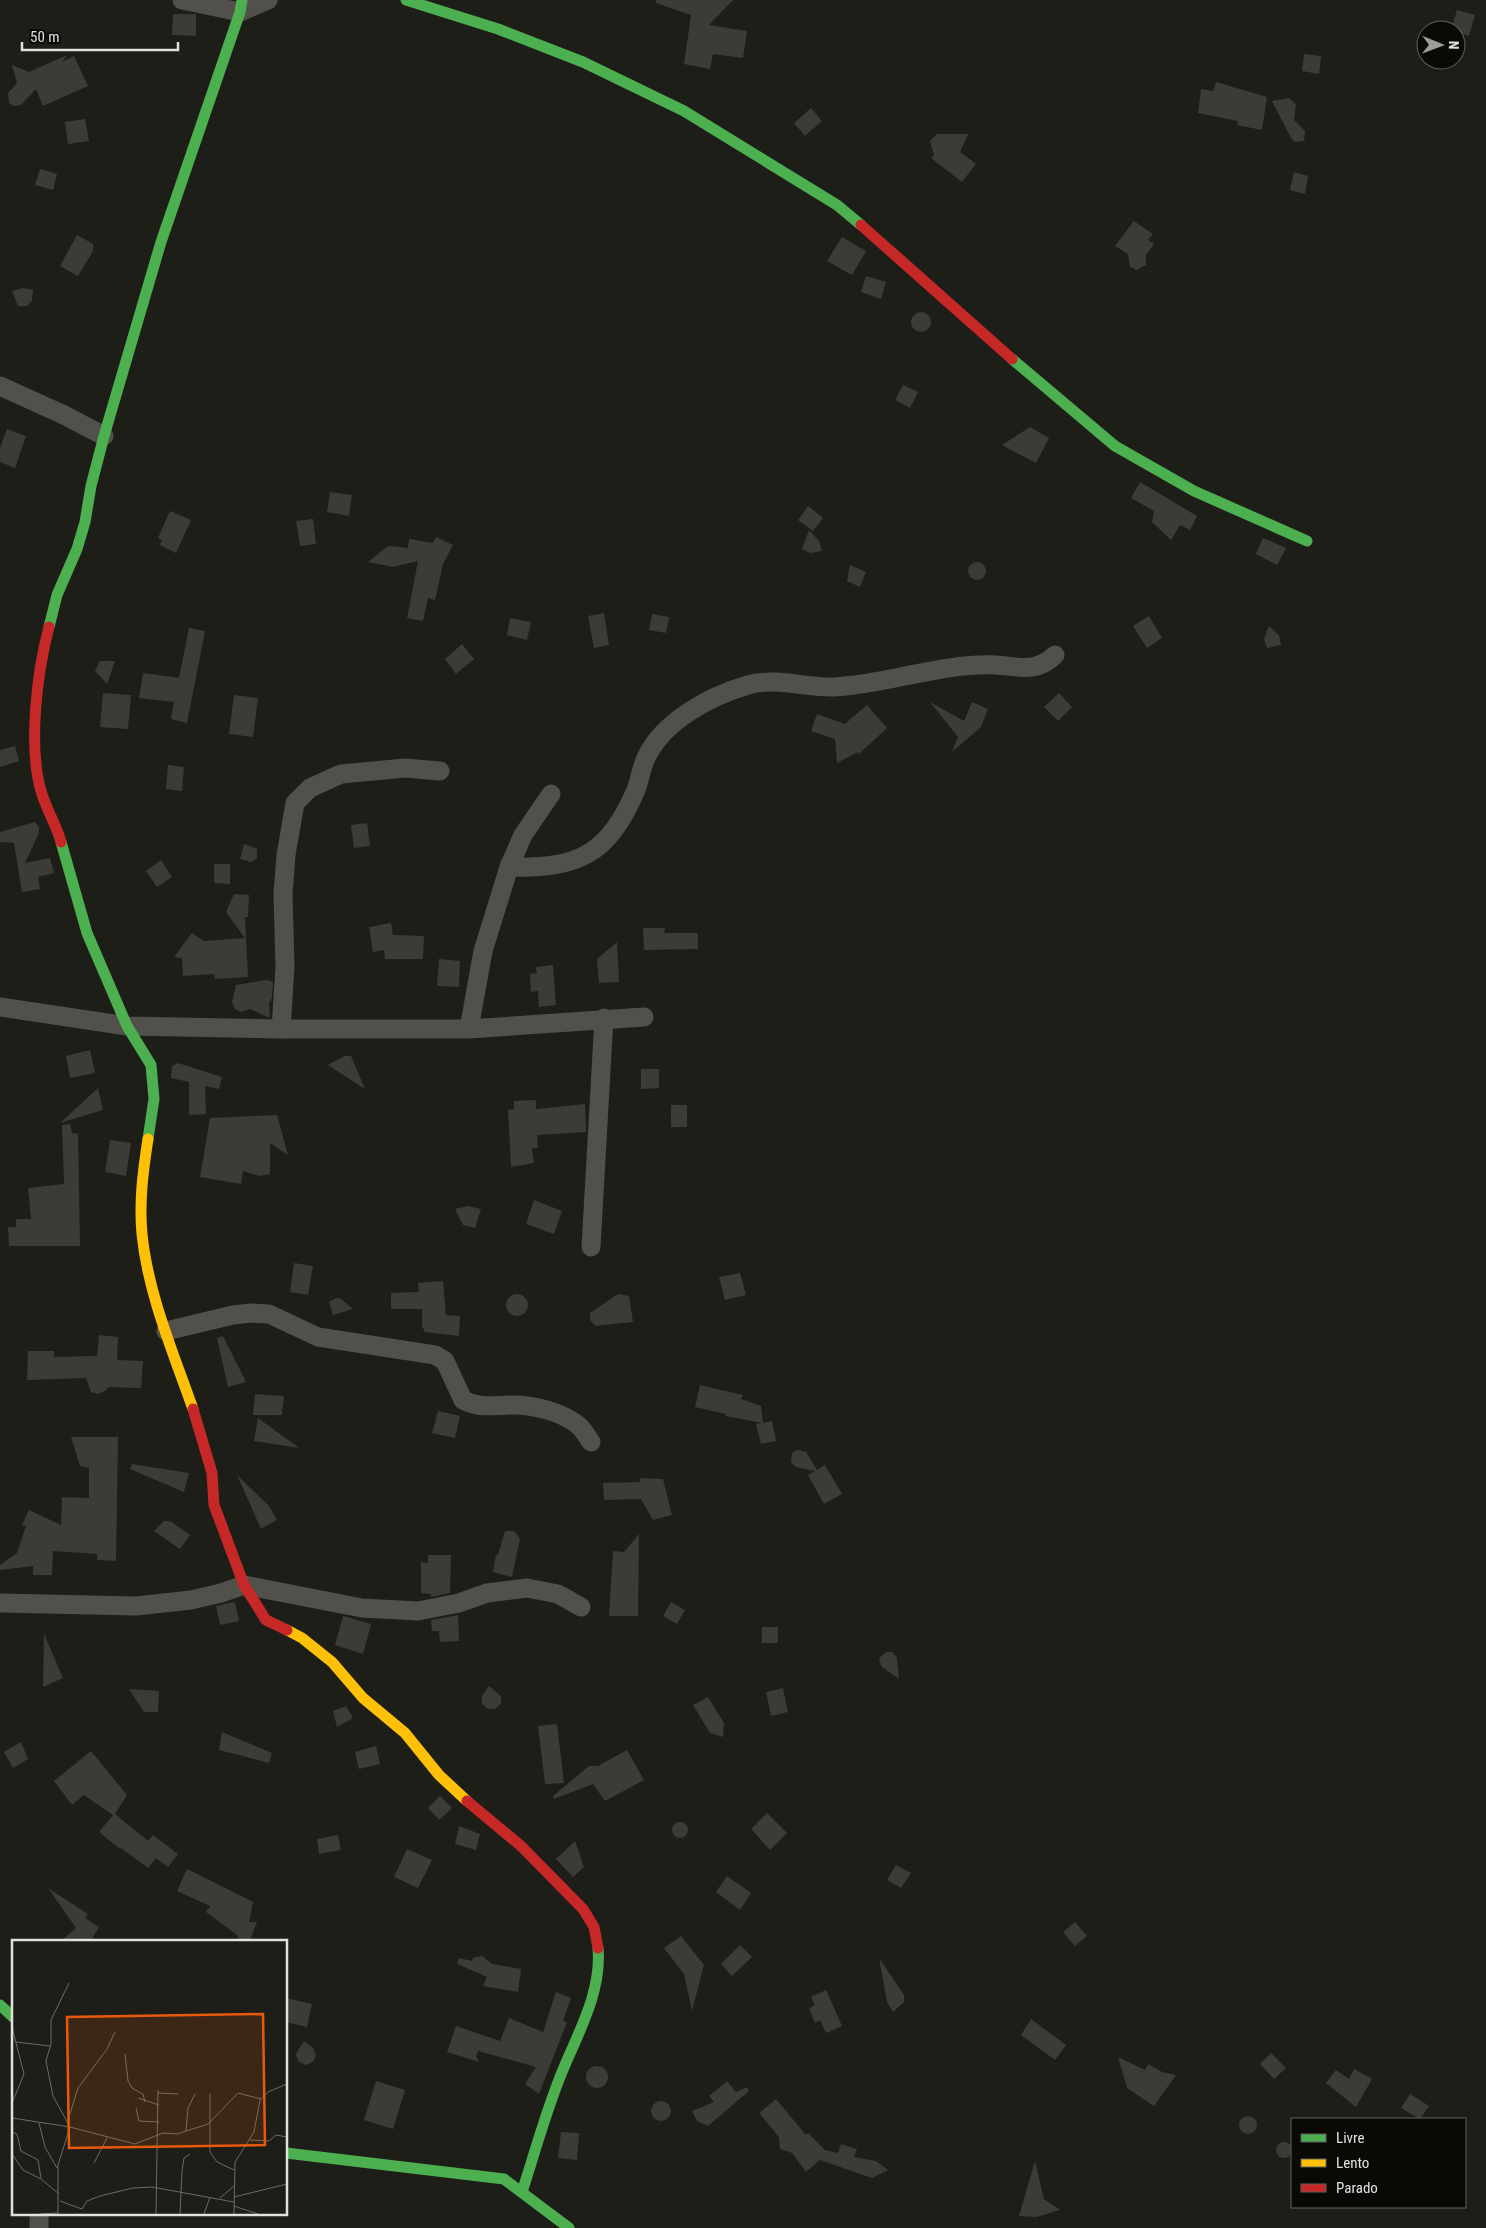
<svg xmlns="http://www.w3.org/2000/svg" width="1486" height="2228" font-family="'Roboto Condensed',sans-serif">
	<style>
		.building { fill: #3c3c36 }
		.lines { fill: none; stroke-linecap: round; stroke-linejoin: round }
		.street { stroke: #51504a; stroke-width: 19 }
		.fast { stroke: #4caf50; stroke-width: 11 }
		.slow { stroke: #ffc107; stroke-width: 11 }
		.jam { stroke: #c62828; stroke-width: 11 }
		.inset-road { fill: none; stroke: #6c6c66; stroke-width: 1 }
		.view { fill: #e8590c; fill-opacity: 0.15; stroke: #e8590c; stroke-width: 2.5 }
		.inset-edge { fill: none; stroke: #e2e2da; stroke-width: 2.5 }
	</style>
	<rect width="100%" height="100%" fill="#1e1e18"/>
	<!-- building -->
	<g class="building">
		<path d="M 656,0 L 733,0 L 709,25 L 747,31 L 743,58 L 713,54 L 710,69 L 684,64 L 691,15 L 656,3 Z"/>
		<path d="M 1457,10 L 1475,15 L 1469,36 L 1451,30 Z"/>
		<path d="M 173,14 L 196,14 L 196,36 L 172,35 Z"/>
		<path d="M 1304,54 L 1321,56 L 1319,74 L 1302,71 Z"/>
		<path d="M 67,55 L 62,62 L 74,56 L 88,86 L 43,106 L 36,89 L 21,105 L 14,106 L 9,103 L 8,93 L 17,83 L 12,65 L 29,72 Z"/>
		<path d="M 1216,82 L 1267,97 L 1262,130 L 1237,125 L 1238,121 L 1198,113 L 1201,89 L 1213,91 Z"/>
		<path d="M 1289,98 L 1296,104 L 1294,120 L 1305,131 L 1304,141 L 1295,142 L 1291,138 L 1272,101 Z"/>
		<path d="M 811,108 L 822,121 L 805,136 L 794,123 Z"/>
		<path d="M 85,119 L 89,141 L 68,144 L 65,122 Z"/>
		<path d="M 937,134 L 968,134 L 960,152 L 976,164 L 962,182 L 931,158 L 934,155 L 930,141 Z"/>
		<path d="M 40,169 L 57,174 L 53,190 L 35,185 Z"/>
		<path d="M 1294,172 L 1308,176 L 1305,194 L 1290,190 Z"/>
		<path d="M 1134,221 L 1153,234 L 1148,240 L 1154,244 L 1146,255 L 1146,265 L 1137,270 L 1130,267 L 1128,254 L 1115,246 Z"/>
		<path d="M 77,235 L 93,244 L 93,251 L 78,276 L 60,266 Z"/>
		<path d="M 842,237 L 866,251 L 852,275 L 827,261 Z"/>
		<path d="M 866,276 L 886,282 L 881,299 L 861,292 Z"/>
		<path d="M 23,288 L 33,290 L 32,301 L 27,306 L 18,306 L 12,291 Z"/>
		<circle cx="921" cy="322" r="10"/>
		<path d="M 903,385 L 918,392 L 910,408 L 895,400 Z"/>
		<path d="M 1030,427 L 1049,438 L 1036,463 L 1002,445 Z"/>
		<path d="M 7,429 L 26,436 L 15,468 L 0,462 L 0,448 Z"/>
		<path d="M 1140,482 L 1197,516 L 1190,530 L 1180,525 L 1171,540 L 1152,522 L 1154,511 L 1131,498 Z"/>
		<path d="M 330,492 L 352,495 L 349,516 L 327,512 Z"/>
		<path d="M 808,506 L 823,518 L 813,531 L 798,520 Z"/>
		<path d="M 170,511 L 191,520 L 176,553 L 160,545 L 162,540 L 158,538 Z"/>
		<path d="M 313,519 L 316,544 L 300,546 L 296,521 Z"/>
		<path d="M 809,530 L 819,541 L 822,551 L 810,553 L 802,549 Z"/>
		<path d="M 436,537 L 453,545 L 443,564 L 435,600 L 428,598 L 423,621 L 407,618 L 418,561 L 393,567 L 368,562 L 388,546 L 408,548 L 409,539 L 433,543 Z"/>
		<path d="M 1263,538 L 1286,548 L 1277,565 L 1256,554 Z"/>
		<circle cx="977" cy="571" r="9"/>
		<path d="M 850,565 L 866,572 L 860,587 L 847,581 Z"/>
		<path d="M 604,613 L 609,645 L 594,648 L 588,616 Z"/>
		<path d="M 652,614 L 669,617 L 666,633 L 649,630 Z"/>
		<path d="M 1149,616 L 1162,638 L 1147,648 L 1133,626 Z"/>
		<path d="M 510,618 L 531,622 L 527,640 L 507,635 Z"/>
		<path d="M 1269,626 L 1279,635 L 1281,645 L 1267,648 L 1264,639 Z"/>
		<path d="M 189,628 L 205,631 L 187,723 L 171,719 L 174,702 L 139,698 L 143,673 L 179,678 Z"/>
		<path d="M 462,644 L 474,659 L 456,674 L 445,659 Z"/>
		<path d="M 100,661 L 115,661 L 107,684 L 95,671 Z"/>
		<path d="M 103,693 L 131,695 L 128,729 L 100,727 Z"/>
		<path d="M 1059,693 L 1072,707 L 1058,721 L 1044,707 Z"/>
		<path d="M 234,695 L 258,698 L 253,737 L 229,734 Z"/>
		<path d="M 930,702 L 964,721 L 972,702 L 988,709 L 981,727 L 952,752 L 958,737 Z"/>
		<path d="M 867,705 L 887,728 L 859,754 L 858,752 L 837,763 L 835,739 L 811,731 L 817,714 L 845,724 Z"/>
		<path d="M 15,746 L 19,761 L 0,767 L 0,750 Z"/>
		<path d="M 168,765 L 184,767 L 182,791 L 166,789 Z"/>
		<path d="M 35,822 L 39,827 L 39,833 L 25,863 L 50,858 L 54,873 L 38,877 L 40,889 L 22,892 L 14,843 L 0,842 L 0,832 Z"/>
		<path d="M 367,823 L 370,846 L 354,848 L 351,825 Z"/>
		<path d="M 244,844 L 257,849 L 257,858 L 251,862 L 240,859 Z"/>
		<path d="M 161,860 L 172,877 L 157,887 L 146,871 Z"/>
		<path d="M 214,864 L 230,864 L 230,884 L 214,883 Z"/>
		<path d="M 234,894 L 249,895 L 248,917 L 245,917 L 248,977 L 215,979 L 214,974 L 183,976 L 182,958 L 174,957 L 192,933 L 204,941 L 245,938 L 226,912 Z"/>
		<path d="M 391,923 L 393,935 L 424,936 L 423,959 L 385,959 L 384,950 L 373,952 L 369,927 Z"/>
		<path d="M 643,928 L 665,928 L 664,933 L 698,933 L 698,949 L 644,950 Z"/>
		<path d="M 617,942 L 619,982 L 599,983 L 597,959 Z"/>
		<path d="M 439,959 L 460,961 L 459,987 L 437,986 Z"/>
		<path d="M 553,965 L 556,1005 L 539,1007 L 538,991 L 531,992 L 530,974 L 537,973 L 536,967 Z"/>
		<path d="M 267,980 L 273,982 L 272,998 L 269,1003 L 270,1018 L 250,1009 L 241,1012 L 235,1009 L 232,1002 L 236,985 Z"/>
		<path d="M 90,1050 L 95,1073 L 70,1078 L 66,1056 Z"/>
		<path d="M 344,1056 L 351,1056 L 365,1089 L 328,1065 Z"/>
		<path d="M 178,1063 L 222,1077 L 219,1089 L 205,1086 L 206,1114 L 189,1115 L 189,1082 L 171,1078 L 172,1066 Z"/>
		<path d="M 641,1069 L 659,1069 L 659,1088 L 641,1089 Z"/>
		<path d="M 98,1088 L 103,1110 L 60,1123 Z"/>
		<path d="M 536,1100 L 536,1109 L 585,1104 L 586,1132 L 537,1135 L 538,1148 L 532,1148 L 534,1163 L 511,1167 L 508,1110 L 514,1109 L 514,1101 Z"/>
		<rect x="671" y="1105" width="16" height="22"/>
		<path d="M 277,1115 L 288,1155 L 270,1143 L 270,1174 L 259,1176 L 243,1171 L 241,1184 L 200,1177 L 210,1118 Z"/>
		<path d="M 70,1124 L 72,1133 L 78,1134 L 80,1246 L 9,1246 L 8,1227 L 16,1227 L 16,1219 L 31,1219 L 28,1188 L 64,1184 L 62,1125 Z"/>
		<path d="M 110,1140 L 131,1143 L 126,1176 L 105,1172 Z"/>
		<path d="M 534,1200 L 562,1211 L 554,1234 L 526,1224 Z"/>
		<path d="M 468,1206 L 481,1209 L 475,1228 L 463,1225 L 455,1209 Z"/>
		<path d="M 294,1263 L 313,1266 L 308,1295 L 290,1292 Z"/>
		<path d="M 740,1273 L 746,1295 L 725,1300 L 719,1277 Z"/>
		<path d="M 443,1281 L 446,1315 L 460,1316 L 459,1336 L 425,1332 L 422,1326 L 422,1309 L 391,1309 L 391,1293 L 419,1292 L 418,1283 Z"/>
		<path d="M 618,1294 L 629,1296 L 633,1322 L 595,1326 L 590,1320 L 590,1313 Z"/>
		<circle cx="517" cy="1305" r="11"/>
		<path d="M 336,1298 L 341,1299 L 353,1309 L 333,1315 L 329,1302 Z"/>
		<path d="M 99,1335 L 118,1337 L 117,1360 L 143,1361 L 141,1388 L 109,1387 L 105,1391 L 98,1394 L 91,1392 L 86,1378 L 27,1380 L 28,1351 L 54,1351 L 54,1357 L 97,1356 Z"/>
		<path d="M 223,1336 L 246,1382 L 228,1387 L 217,1338 Z"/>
		<path d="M 700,1385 L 743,1395 L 741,1399 L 761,1406 L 763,1423 L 772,1421 L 776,1441 L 761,1444 L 756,1424 L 762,1423 L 726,1416 L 726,1414 L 695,1407 Z"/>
		<path d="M 255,1394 L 284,1396 L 282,1415 L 253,1415 Z"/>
		<path d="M 438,1411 L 460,1416 L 455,1438 L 432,1433 Z"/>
		<path d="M 258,1418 L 299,1448 L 254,1441 Z"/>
		<path d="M 71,1437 L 118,1437 L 116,1561 L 97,1560 L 97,1554 L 53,1551 L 52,1575 L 33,1575 L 33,1566 L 0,1570 L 0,1565 L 17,1553 L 26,1526 L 22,1525 L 29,1510 L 61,1525 L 62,1497 L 89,1498 L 89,1468 L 80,1466 Z"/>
		<path d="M 797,1450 L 806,1452 L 817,1470 L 825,1465 L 842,1494 L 824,1504 L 808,1475 L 815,1471 L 796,1467 L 791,1462 L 792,1453 Z"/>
		<path d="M 132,1464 L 189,1473 L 184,1492 L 130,1469 Z"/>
		<path d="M 237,1475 L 269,1506 L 277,1520 L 261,1529 Z"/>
		<path d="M 640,1478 L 663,1479 L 672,1515 L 653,1520 L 641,1499 L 604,1500 L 603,1483 L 640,1482 Z"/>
		<path d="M 164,1521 L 170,1521 L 190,1535 L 180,1549 L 154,1531 Z"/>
		<path d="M 505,1531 L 514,1531 L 520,1539 L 512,1577 L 493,1572 L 496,1555 L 498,1555 Z"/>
		<path d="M 639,1534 L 638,1616 L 609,1616 L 613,1551 L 624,1552 Z"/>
		<path d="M 428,1555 L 451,1555 L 450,1593 L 431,1597 L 431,1594 L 421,1593 L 421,1562 L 428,1563 Z"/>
		<path d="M 235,1602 L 239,1621 L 220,1625 L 216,1606 Z"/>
		<path d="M 671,1602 L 685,1610 L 677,1624 L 663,1616 Z"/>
		<path d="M 458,1615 L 459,1641 L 440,1642 L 439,1631 L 432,1631 L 431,1620 Z"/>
		<path d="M 343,1616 L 371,1624 L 363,1654 L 335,1645 Z"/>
		<rect x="762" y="1627" width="16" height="16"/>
		<path d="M 44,1634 L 63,1678 L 43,1687 Z"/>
		<path d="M 886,1652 L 892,1652 L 897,1658 L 899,1679 L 881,1666 L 879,1658 Z"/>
		<path d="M 489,1686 L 501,1696 L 501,1704 L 495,1709 L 488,1709 L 482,1704 L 482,1696 Z"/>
		<path d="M 783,1688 L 788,1712 L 771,1716 L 766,1692 Z"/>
		<path d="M 129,1689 L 159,1691 L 158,1712 L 144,1712 Z"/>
		<path d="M 708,1697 L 724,1723 L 723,1737 L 710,1733 L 693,1705 Z"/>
		<path d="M 346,1706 L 353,1718 L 337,1727 L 333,1711 Z"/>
		<path d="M 557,1724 L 564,1783 L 545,1784 L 538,1726 Z"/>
		<path d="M 222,1732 L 272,1753 L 269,1763 L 219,1750 Z"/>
		<path d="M 21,1742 L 28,1759 L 13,1768 L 4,1752 Z"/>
		<path d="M 376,1746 L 380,1764 L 359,1769 L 355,1752 Z"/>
		<path d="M 627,1750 L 644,1780 L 605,1801 L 593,1784 L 554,1799 L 553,1796 L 589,1766 L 598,1766 Z"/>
		<path d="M 91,1751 L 127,1795 L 115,1814 L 148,1841 L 153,1835 L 178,1854 L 168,1867 L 156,1858 L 148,1868 L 121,1848 L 120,1849 L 99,1832 L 113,1815 L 84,1795 L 72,1805 L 54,1781 Z"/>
		<path d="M 440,1796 L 452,1808 L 439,1820 L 428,1808 Z"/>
		<path d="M 767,1813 L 787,1833 L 770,1850 L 751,1829 Z"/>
		<circle cx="680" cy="1830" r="8"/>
		<path d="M 459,1826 L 480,1834 L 476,1850 L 455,1844 Z"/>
		<path d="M 338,1835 L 341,1850 L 319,1854 L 317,1839 Z"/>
		<path d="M 575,1841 L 584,1867 L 573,1877 L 556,1859 Z"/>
		<path d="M 407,1849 L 432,1860 L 418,1888 L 394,1877 Z"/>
		<path d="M 896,1865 L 911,1873 L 901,1888 L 887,1880 Z"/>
		<path d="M 187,1869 L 253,1902 L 249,1922 L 257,1922 L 249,1942 L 240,1942 L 237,1935 L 206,1912 L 210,1906 L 177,1891 Z"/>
		<path d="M 727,1876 L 751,1893 L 740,1910 L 716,1892 Z"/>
		<path d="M 48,1888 L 88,1914 L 85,1918 L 99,1927 L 90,1942 L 60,1942 L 76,1928 Z"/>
		<path d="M 1075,1922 L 1087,1936 L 1075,1946 L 1063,1932 Z"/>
		<path d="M 681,1936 L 704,1965 L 692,2011 L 684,1974 L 664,1948 Z"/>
		<path d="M 740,1945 L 752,1957 L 732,1976 L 721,1964 Z"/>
		<path d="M 482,1956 L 492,1964 L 521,1969 L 518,1992 L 483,1986 L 487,1977 L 457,1964 L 459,1958 L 472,1961 L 473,1958 Z"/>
		<path d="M 879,1958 L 904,1995 L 904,2002 L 893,2012 L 887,2002 Z"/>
		<path d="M 826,1990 L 842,2026 L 826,2033 L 820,2020 L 815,2023 L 809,2008 L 815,2005 L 811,1997 Z"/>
		<path d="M 556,1992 L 571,1998 L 563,2021 L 567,2022 L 539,2094 L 525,2084 L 536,2067 L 478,2051 L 476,2056 L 479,2062 L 447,2052 L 456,2026 L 500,2041 L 509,2018 L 543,2032 Z"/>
		<path d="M 286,1998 L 312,2004 L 307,2027 L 286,2022 Z"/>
		<path d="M 1031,2019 L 1066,2045 L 1055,2060 L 1021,2035 Z"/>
		<path d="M 304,2041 L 313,2048 L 316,2055 L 313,2062 L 305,2065 L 298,2061 L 296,2054 Z"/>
		<path d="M 1271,2053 L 1286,2068 L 1274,2079 L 1260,2064 Z"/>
		<path d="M 1118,2057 L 1145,2070 L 1148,2064 L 1162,2072 L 1176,2075 L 1154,2106 L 1127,2088 Z"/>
		<circle cx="597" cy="2077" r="11"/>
		<path d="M 1354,2069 L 1372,2079 L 1356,2107 L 1326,2083 L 1336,2070 L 1349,2079 Z"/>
		<path d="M 376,2081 L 405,2090 L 393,2129 L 364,2120 Z"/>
		<path d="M 727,2081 L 736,2092 L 747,2087 L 749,2091 L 708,2126 L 697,2121 L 692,2111 L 714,2102 L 709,2096 Z"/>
		<path d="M 1410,2094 L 1429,2106 L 1420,2119 L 1401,2108 Z"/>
		<path d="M 776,2099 L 806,2135 L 808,2133 L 825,2150 L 838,2153 L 841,2144 L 857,2149 L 854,2157 L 876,2161 L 888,2170 L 872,2178 L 820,2160 L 806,2172 L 792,2153 L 780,2149 L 779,2137 L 759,2113 Z"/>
		<circle cx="661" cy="2111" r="10"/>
		<circle cx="1248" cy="2125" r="9"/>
		<path d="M 561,2132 L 579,2133 L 577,2160 L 558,2158 Z"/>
		<circle cx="1284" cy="2150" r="8"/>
		<path d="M 1035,2161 L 1044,2199 L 1060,2210 L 1036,2217 L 1019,2216 Z"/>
	</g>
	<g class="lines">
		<!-- street -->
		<g class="street">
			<path d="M 182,0 L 240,12 L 268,0"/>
			<path d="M 0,386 L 64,415 L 104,436"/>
			<path d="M 509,867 C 578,869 608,855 636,790 C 640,780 641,768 646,758 C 663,721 710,696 748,685 C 777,677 806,688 834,687 C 889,684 940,663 995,665 C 1019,666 1035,674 1055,655"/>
			<path d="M 0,1007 L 127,1026 L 281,1029 L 469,1029 L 644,1017"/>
			<path d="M 281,1029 L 285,967 L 283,893 L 286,855 L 295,803 L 310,788 L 341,774 L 405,768 L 440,771"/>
			<path d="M 469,1029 L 483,951 L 509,867 L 523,835 L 551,794"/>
			<path d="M 591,1247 L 604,1018"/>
			<path d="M 166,1331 L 233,1315 L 251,1313 L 269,1314 L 318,1337 L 435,1355 L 445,1361 L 463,1400 C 480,1409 494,1405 513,1405 C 534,1405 563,1412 579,1426 C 584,1430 587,1437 591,1442"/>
			<path d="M 0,1603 L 136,1606 L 191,1600 L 221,1593 L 244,1585 L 362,1608 L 418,1611 L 459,1603 L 487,1593 L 527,1588 L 558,1594 L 581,1607"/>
			<path d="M 39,2214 L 39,2228"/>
		</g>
		<!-- fast -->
		<g class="fast">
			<path d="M 406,0 L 498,29 L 583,62 L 684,111 L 837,205 L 861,225"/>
			<path d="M 1012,359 L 1115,446 L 1194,491 L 1307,541"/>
			<path d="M 49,627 L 57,595 L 77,549 L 85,522 L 91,486 L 104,436 L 161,242 L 240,12 L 242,0"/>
			<path d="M 61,842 L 87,933 L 127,1026 L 151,1065 L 154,1099 L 148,1139"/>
			<path d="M 0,2005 L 14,2018"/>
			<path d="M 286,2153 L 504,2179 L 569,2228"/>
			<path d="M 522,2192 C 535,2152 546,2111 562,2072 C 578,2033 602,1992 598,1948"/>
		</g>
		<!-- slow -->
		<g class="slow">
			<path d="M 148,1139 C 143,1171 139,1202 142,1234 C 148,1294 173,1352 193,1409"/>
			<path d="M 287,1630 L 302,1638 L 332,1662 L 363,1698 L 405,1733 L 439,1775 L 467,1801"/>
		</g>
		<!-- jam -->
		<g class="jam">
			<path d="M 861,225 L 1012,359"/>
			<path d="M 49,627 C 37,672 28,746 41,791 C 46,809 56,824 61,842"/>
			<path d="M 193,1409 L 212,1473 L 214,1505 L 244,1585 L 266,1620 L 287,1630"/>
			<path d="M 467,1801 L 521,1846 L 583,1909 L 594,1927 L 598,1948"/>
		</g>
	</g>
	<!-- overview -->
	<g transform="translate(12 1940)">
		<rect width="275" height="275" fill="#1e1e18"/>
		<path class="inset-road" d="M 0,87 L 12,134 L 0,163M 4,102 L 38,106M 113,114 L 116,141 L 120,148 L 131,154 L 133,162M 146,153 L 166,154M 198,154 L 198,212 L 205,222 L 222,230M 126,158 L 147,165M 124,168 L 127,181 L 147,182M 0,178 L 58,187 L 123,204 L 151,193 L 165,194 L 196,184 L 226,153 L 249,159M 56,180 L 66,148 L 95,109 L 103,92M 27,183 L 33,207 L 45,228M 174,191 L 176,168 L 183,154M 0,192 L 5,194 L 9,211 L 26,220 L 29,238M 238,200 L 257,201 L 264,195 L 275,197M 0,214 L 11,230 L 29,239 L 47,254M 82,223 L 95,198M 222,257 L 275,244M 208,258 L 222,246M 48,261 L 70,269 L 75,261 L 88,256 L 121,248 L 140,247 L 222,262M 222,266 L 246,274M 27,274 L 45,273M 46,274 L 46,225 L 58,187 L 41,156 L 34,121 L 39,104 L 39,80 L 57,43M 144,274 L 146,150M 168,274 L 170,231 L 172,218 L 178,214M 192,274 L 198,257M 222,274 L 223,222 L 242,192 L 248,160 L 256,152 L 275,144"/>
		<path class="view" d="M 251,74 L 253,205 L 57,208 L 55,77 Z"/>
		<rect width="275" height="275" class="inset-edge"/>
	</g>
	<!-- legend -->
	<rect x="1291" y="2118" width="175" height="90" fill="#0a0906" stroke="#60605b"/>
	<rect x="1301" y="2134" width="25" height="8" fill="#4caf50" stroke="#60605b"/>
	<text x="1336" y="2143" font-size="15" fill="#e2e2da">Livre</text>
	<rect x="1301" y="2159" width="25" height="8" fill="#ffc107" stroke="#60605b"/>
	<text x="1336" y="2168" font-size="15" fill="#e2e2da">Lento</text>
	<rect x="1301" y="2184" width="25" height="8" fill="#c62828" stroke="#60605b"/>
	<text x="1336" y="2193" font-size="15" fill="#e2e2da">Parado</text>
	<!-- north arrow -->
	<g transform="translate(1441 45) rotate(91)"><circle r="24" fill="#0a0906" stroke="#60605b"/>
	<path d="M0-4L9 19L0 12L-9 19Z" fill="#9d9d96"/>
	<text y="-8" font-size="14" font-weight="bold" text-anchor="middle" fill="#e2e2da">N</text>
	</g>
	<!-- scale -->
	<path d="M22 42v8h156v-8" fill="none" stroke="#e2e2da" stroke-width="2.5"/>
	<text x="30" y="42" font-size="15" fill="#e2e2da" stroke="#0a0906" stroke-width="4" paint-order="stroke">50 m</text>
</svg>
